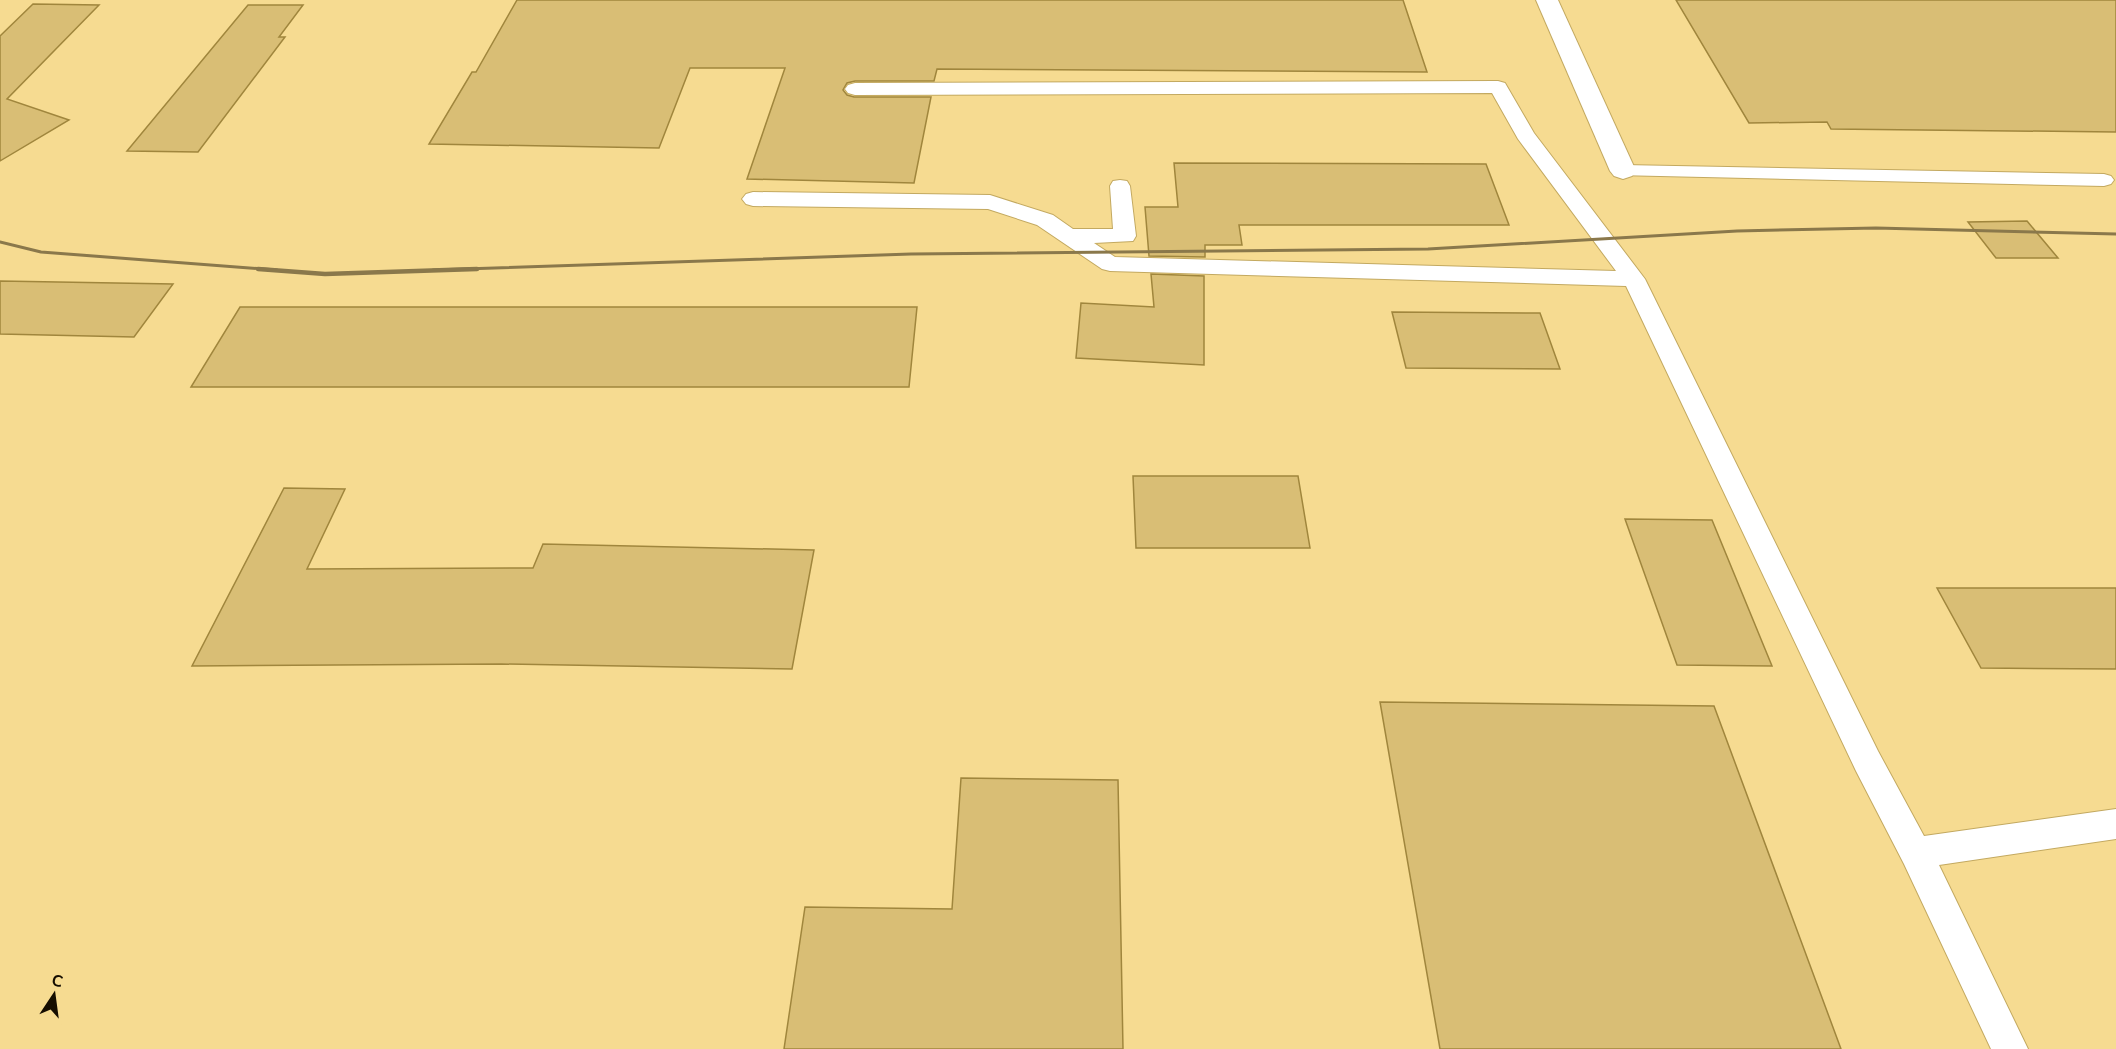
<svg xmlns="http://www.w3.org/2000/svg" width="2116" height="1049" font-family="Mulish,sans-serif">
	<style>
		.building { fill: #d9be75; stroke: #a0863d; stroke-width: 1.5 }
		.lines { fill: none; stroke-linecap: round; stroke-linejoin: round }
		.service-casing { stroke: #c3a960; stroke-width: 2 }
		.minor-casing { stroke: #c3a960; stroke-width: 2 }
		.service { fill: #fff; fill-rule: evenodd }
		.minor { fill: #fff; fill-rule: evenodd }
		.rail-far1 { stroke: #8a784b; stroke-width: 3 }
		.rail { stroke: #8a784b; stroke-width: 4.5 }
	</style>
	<rect width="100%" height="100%" fill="#f6db91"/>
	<!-- building -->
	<g class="building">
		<path d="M 517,0 L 1403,0 L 1427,72 L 937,69 L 934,81 L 855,81 L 847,83 L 843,90 L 847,95 L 854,97 L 931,97 L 914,183 L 747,179 L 785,68 L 690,68 L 659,148 L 429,144 L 472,72 L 476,72 Z"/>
		<path d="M 1676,0 L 2116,0 L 2116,132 L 1831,129 L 1827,122 L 1749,123 Z"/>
		<path d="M 33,4 L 99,5 L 7,99 L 69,120 L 0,161 L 0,36 Z"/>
		<path d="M 248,5 L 303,5 L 279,37 L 285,37 L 198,152 L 127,151 Z"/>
		<path d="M 1174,163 L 1486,164 L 1509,225 L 1239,225 L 1242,245 L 1205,245 L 1205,257 L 1149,256 L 1145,207 L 1178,207 Z"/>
		<path d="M 2027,221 L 2058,258 L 1996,258 L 1968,222 Z"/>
		<path d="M 1151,274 L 1204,276 L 1204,365 L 1076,358 L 1081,303 L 1154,307 Z"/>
		<path d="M 0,281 L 173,284 L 134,337 L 0,334 Z"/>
		<path d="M 240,307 L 917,307 L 909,387 L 191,387 Z"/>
		<path d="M 1392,312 L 1540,313 L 1560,369 L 1406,368 Z"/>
		<path d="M 1133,476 L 1298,476 L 1310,548 L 1136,548 Z"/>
		<path d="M 284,488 L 345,489 L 307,569 L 533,568 L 543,544 L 814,550 L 792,669 L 501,664 L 192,666 Z"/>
		<path d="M 1625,519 L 1712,520 L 1772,666 L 1677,665 Z"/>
		<path d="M 1937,588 L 2116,588 L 2116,669 L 1981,668 Z"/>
		<path d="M 1380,702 L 1714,706 L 1841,1049 L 1440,1049 Z"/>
		<path d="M 961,778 L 1118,780 L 1123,1049 L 784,1049 L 805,907 L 952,909 Z"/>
	</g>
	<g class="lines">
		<defs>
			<g id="service">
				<path d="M 1498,81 L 1505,83 L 1534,133 L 1645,279 L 1878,751 L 1924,836 L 2116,809 L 2116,839 L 1939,865 L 2028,1049 L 1991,1049 L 1904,864 L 1856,771 L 1626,286 L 1110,271 L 1102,269 L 1037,225 L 988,209 L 753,206 L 746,204 L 742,199 L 746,194 L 753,192 L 990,195 L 1053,215 L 1073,229 L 1113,229 L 1110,186 L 1113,181 L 1120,180 L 1127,181 L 1130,186 L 1136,236 L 1133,241 L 1094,243 L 1115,257 L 1616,271 L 1518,139 L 1492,93 L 855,95 L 848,93 L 845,89 L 848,85 L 855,83 Z"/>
				<path d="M 1623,165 L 2104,174 L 2111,176 L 2114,180 L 2111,184 L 2104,186 L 1616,175 L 1613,171 L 1616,167 Z"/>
			</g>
			<path id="minor" d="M 1536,0 L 1558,0 L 1636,171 L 1632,176 L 1623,179 L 1614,176 L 1610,171 Z"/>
		</defs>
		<!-- service casing -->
		<use href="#service" class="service-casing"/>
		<!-- minor casing -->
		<use href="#minor" class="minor-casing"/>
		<!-- service -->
		<use href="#service" class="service"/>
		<!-- minor -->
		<use href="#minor" class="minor"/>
		<!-- rail-far1 -->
		<g class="rail-far1">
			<path d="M 0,242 L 41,252 L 277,270"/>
			<path d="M 433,270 L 911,254 L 1428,249 L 1737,231 L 1876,228 L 2116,234"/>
		</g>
		<!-- rail -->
		<path class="rail" d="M 258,269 L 325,274 L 477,269"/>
	</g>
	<!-- north arrow -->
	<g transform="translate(54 995) rotate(13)" stroke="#f6db91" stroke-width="4.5" paint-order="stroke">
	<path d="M0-4.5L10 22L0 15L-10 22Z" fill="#150d00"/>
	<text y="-9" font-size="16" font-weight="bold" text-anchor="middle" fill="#150d00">С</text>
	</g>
</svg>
